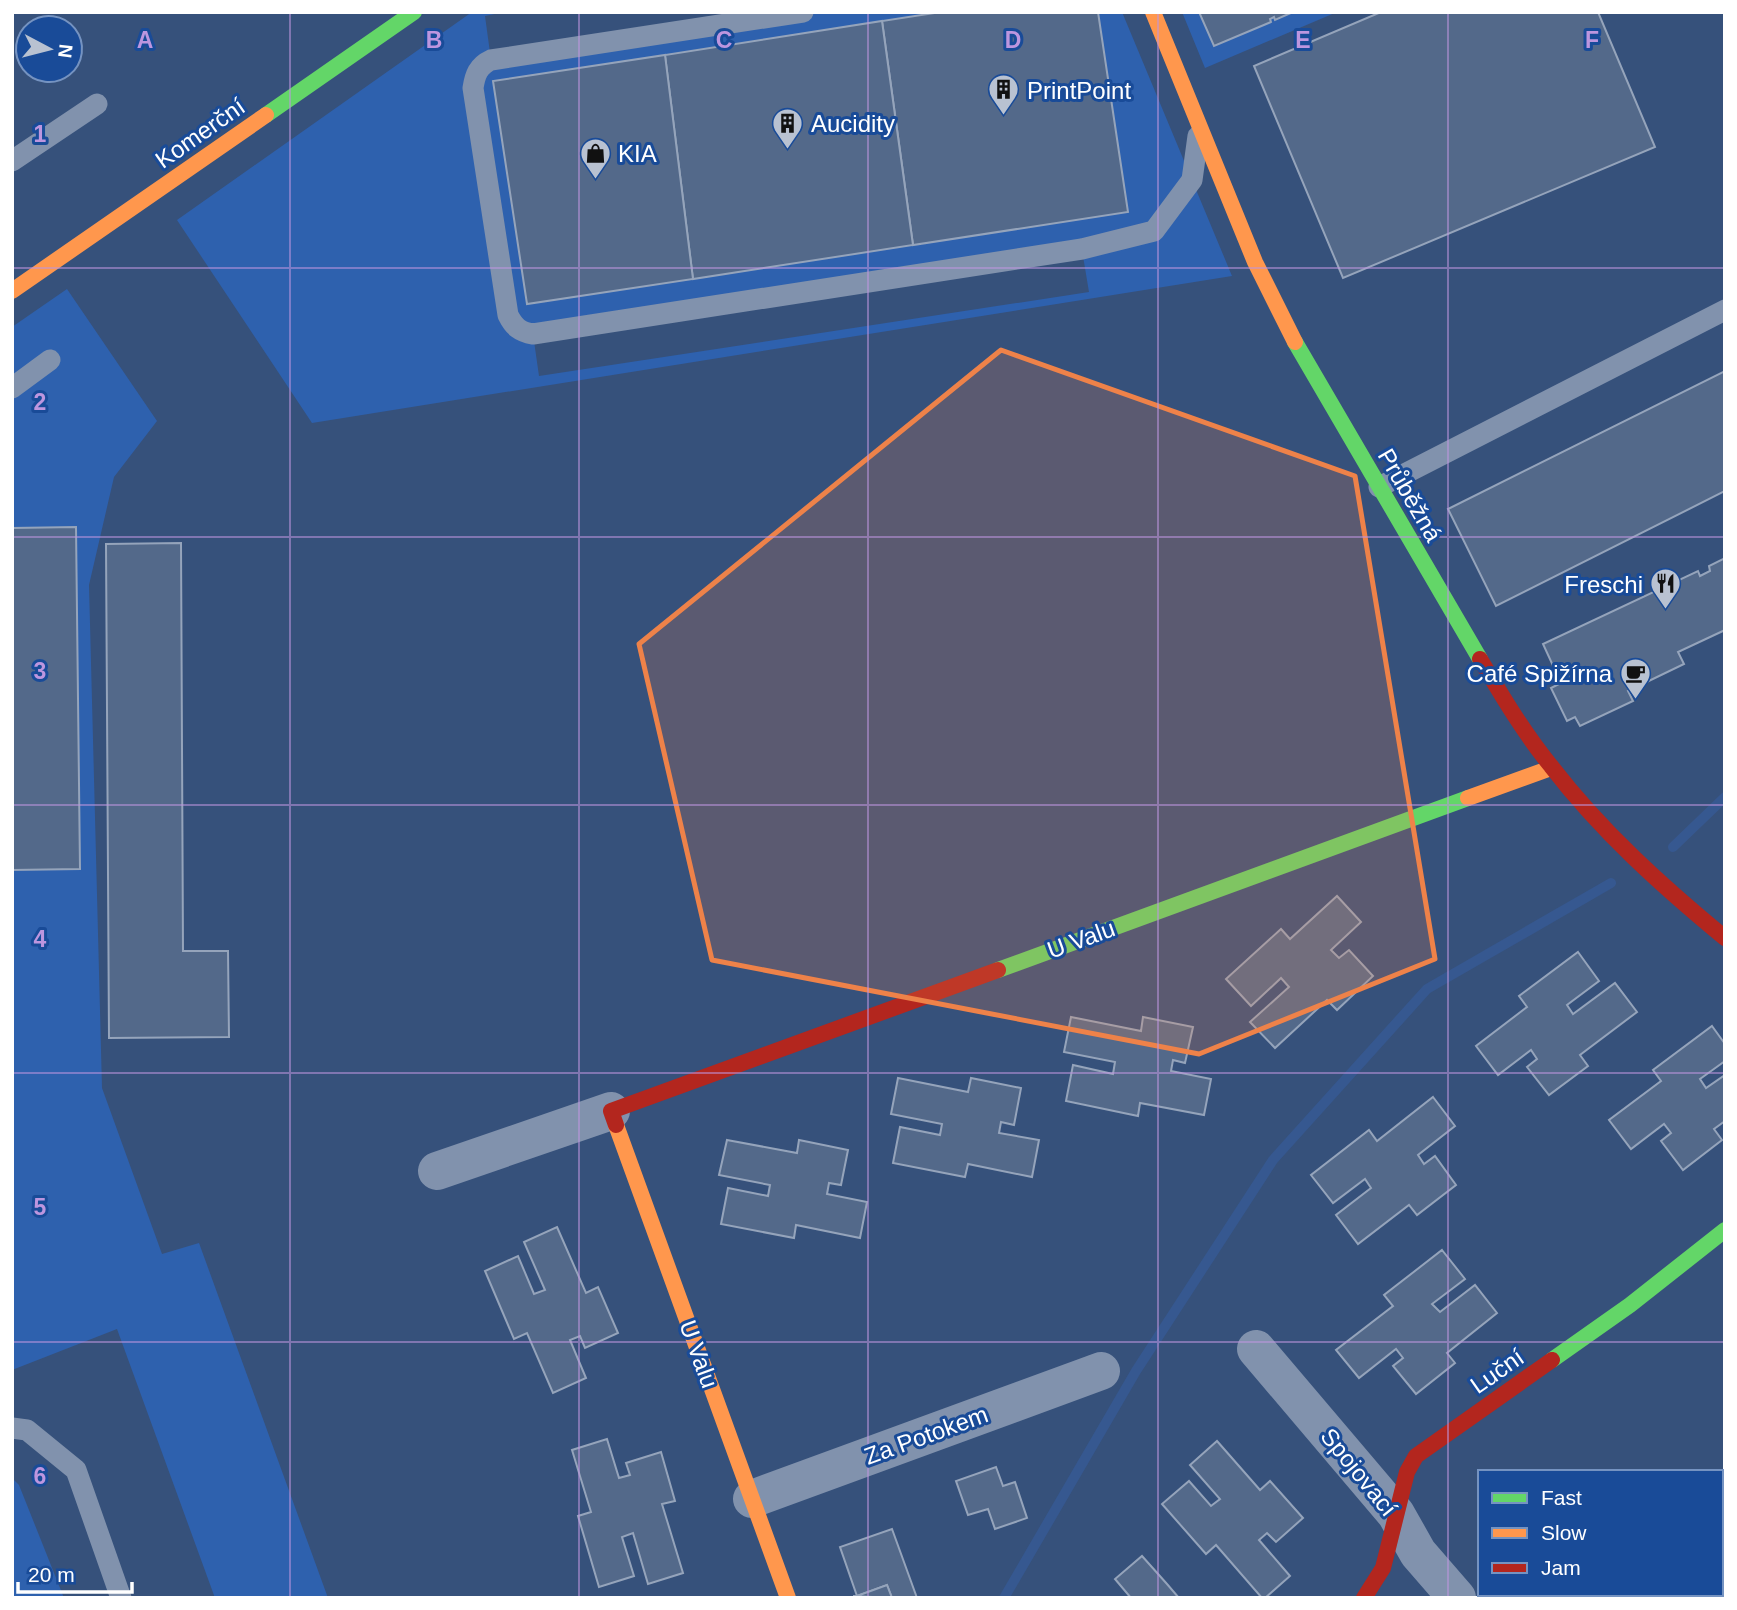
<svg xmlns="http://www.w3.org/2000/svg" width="1737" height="1610" font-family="Helvetica,sans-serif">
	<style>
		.green { fill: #2e61ae; fill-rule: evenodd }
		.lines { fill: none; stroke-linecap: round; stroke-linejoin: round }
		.stream { stroke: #365890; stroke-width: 10 }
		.building { fill: #53698a; stroke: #95a4bb; stroke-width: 2 }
		.lane { stroke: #8192ad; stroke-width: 21 }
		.street { stroke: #8192ad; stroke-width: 38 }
		.fast { stroke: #63d668; stroke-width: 16 }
		.slow { stroke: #ff974d; stroke-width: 16 }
		.jam { stroke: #b3261e; stroke-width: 16 }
		.marked { fill: #ee8249; fill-opacity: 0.2; stroke: #ee8249; stroke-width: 5; stroke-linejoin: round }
		.grid { fill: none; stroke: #bd96df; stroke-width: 2; stroke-opacity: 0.55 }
		.labels { text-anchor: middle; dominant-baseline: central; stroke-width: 6; stroke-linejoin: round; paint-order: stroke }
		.poi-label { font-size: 24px; fill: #fff; stroke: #194b98; text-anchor: start }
		.street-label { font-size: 24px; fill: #fff; stroke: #194b98 }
		.grid-label { font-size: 23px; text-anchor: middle; font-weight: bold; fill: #bd96df; stroke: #194b98; stroke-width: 6; stroke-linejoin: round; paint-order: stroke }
	</style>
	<rect width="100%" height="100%" fill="#36517b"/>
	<!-- green -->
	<g class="green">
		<path d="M 472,12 L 504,12 L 485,16 L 491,60 L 802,12 L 941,12 L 494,81 L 528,304 L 1128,212 L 1098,12 L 1122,12 L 1232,276 L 312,423 L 177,220 ZM 1082,250 L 1089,292 L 539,376 L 533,334 Z"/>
		<path d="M 1182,12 L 1270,19 L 1274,17 L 1275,20 L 1293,12 L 1337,12 L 1205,68 Z"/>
		<path d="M 67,289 L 157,421 L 114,477 L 89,585 L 102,1088 L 162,1254 L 199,1243 L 328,1598 L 215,1598 L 117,1329 L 12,1370 L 12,327 Z"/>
		<path d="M 12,1478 L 19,1485 L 64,1598 L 12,1598 Z"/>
	</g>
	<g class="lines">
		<!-- stream -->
		<g class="stream">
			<path d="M 1673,847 L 1725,797"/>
			<path d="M 1004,1598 L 1136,1371 L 1273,1160 L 1427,989 L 1611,883"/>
		</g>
	</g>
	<!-- building -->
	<g class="building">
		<path d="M 941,12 L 1098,12 L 1128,212 L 913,245 L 882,21 Z"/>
		<path d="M 1199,12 L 1293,12 L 1275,20 L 1274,17 L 1270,19 L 1271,22 L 1214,46 Z"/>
		<path d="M 1381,12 L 1598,12 L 1655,147 L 1343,278 L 1254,66 Z"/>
		<path d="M 882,21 L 913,245 L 693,279 L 665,55 Z"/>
		<path d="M 665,55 L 693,279 L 527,304 L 493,81 Z"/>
		<path d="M 1725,371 L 1725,491 L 1496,606 L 1448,509 Z"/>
		<path d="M 76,527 L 80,869 L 12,870 L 12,528 Z"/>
		<path d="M 181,543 L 183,951 L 228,951 L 229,1037 L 109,1038 L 106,544 Z"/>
		<path d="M 1725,558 L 1725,630 L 1678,652 L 1684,664 L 1628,691 L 1633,701 L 1580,726 L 1575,717 L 1567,721 L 1551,688 L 1561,683 L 1543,644 L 1698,571 L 1700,576 L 1710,571 L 1709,566 Z"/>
		<path d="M 1337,896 L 1361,922 L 1331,950 L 1339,958 L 1349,950 L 1373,976 L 1337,1010 L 1327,1000 L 1275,1048 L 1250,1022 L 1289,987 L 1281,978 L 1251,1006 L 1226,979 L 1281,929 L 1290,939 Z"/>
		<path d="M 1578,952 L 1599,981 L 1567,1005 L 1573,1014 L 1615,983 L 1637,1012 L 1580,1055 L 1588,1066 L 1549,1095 L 1527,1067 L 1537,1059 L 1531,1050 L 1498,1075 L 1476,1046 L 1527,1007 L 1519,996 Z"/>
		<path d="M 1071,1017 L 1141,1031 L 1143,1017 L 1193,1027 L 1185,1063 L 1173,1060 L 1171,1071 L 1211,1079 L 1204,1115 L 1140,1103 L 1138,1116 L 1066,1101 L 1073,1065 L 1113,1074 L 1115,1062 L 1064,1052 Z"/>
		<path d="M 1712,1026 L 1725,1044 L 1725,1061 L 1700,1079 L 1706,1088 L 1725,1075 L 1725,1121 L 1714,1129 L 1722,1140 L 1683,1170 L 1661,1141 L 1671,1133 L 1664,1124 L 1631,1149 L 1609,1120 L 1661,1081 L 1653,1070 Z"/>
		<path d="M 898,1078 L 968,1092 L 971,1078 L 1021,1088 L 1014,1125 L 1001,1122 L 999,1133 L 1039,1140 L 1032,1177 L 968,1164 L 965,1177 L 893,1163 L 900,1127 L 940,1135 L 942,1124 L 891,1114 Z"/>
		<path d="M 1433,1097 L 1455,1126 L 1418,1155 L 1424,1164 L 1435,1156 L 1456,1185 L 1417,1215 L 1409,1205 L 1358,1244 L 1336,1215 L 1371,1188 L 1365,1179 L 1333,1203 L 1311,1175 L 1369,1130 L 1377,1141 Z"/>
		<path d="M 727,1140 L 797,1153 L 799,1140 L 848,1150 L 841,1185 L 829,1183 L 827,1194 L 867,1202 L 860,1238 L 796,1225 L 794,1238 L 721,1224 L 728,1188 L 768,1196 L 770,1185 L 719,1175 Z"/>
		<path d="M 557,1227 L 586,1293 L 598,1287 L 618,1333 L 585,1348 L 580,1336 L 570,1340 L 586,1378 L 553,1393 L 527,1333 L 514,1339 L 485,1271 L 518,1256 L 534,1294 L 545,1290 L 524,1242 Z"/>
		<path d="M 1442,1250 L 1465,1279 L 1432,1304 L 1440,1312 L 1475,1285 L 1497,1313 L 1447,1353 L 1455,1363 L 1416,1394 L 1393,1366 L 1403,1358 L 1396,1349 L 1359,1378 L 1336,1350 L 1393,1306 L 1384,1295 Z"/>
		<path d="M 607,1439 L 619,1478 L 630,1475 L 626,1463 L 661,1452 L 675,1501 L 662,1504 L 683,1573 L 648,1584 L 633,1533 L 622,1537 L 634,1576 L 599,1587 L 578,1516 L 591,1512 L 572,1450 Z"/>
		<path d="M 1217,1441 L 1260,1490 L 1270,1481 L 1303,1518 L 1276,1542 L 1267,1533 L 1259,1540 L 1290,1576 L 1265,1598 L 1262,1598 L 1216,1545 L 1206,1554 L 1162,1504 L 1189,1481 L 1211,1506 L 1220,1499 L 1190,1465 Z"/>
		<path d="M 996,1467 L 1003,1486 L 1015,1482 L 1027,1518 L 995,1529 L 988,1509 L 968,1515 L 956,1481 Z"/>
		<path d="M 892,1529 L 917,1598 L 892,1598 L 887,1585 L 857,1596 L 840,1547 Z"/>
		<path d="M 1142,1556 L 1167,1584 L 1179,1598 L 1131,1598 L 1115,1579 Z"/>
		<path d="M 887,1585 L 892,1598 L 853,1596 L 857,1596 Z"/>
	</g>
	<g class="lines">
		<!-- lane -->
		<g class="lane">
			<path d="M 803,12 L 491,60 C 478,66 475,75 473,88 L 508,315 C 514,327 520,332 533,334 L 1082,249 L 1154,231 L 1192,180 L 1198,136"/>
			<path d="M 12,161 L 97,104"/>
			<path d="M 12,388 L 50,360"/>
			<path d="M 1379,487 L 1725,310"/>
			<path d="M 12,1428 L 27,1430 L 76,1470 L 121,1598"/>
		</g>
		<!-- street -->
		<g class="street">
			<path d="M 437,1171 L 611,1111"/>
			<path d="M 1256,1349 L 1396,1514 L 1418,1553 L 1457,1598"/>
			<path d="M 752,1499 L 1101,1371"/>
		</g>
		<!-- fast -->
		<g class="fast">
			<path d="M 266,115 L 414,12"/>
			<path d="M 1295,342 L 1480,659"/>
			<path d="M 998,970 L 1468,798"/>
			<path d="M 1552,1360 L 1630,1305 L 1725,1230"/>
		</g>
		<!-- slow -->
		<g class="slow">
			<path d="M 1153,12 L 1255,262 L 1295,342"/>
			<path d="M 12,291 L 266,115"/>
			<path d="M 1468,798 L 1551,768"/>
			<path d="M 616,1125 L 788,1598"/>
		</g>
		<!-- jam -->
		<g class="jam">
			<path d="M 1480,659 C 1502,696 1524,733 1551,766 C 1601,831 1662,886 1725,938"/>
			<path d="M 616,1125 L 611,1111 L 998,970"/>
			<path d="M 1364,1598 L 1383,1568 L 1407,1472 L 1416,1456 L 1552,1360"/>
		</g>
	</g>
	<!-- marked area -->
	<path class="marked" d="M 1001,350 L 1355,476 L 1435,959 L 1199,1054 L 712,960 L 639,644 Z"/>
	<!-- grid -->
	<path class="grid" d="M 290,12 L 290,1598M 579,12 L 579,1598M 868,12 L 868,1598M 1158,12 L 1158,1598M 1448,12 L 1448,1598M 12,268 L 1725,268M 12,537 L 1725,537M 12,805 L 1725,805M 12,1073 L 1725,1073M 12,1342 L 1725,1342"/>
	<!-- icons -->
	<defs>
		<symbol id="building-pin" viewBox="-11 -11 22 30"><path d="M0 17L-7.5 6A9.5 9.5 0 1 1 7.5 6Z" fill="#b9c2d1" stroke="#194b98"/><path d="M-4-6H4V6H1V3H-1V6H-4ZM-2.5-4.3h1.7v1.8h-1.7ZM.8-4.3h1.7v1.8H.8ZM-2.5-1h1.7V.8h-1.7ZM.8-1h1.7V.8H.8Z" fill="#111"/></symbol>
		<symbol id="shop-pin" viewBox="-11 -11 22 30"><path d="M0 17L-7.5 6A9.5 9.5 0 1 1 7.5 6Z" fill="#b9c2d1" stroke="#194b98"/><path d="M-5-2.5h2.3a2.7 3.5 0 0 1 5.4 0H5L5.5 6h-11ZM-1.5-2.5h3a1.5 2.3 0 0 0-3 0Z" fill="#111"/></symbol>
		<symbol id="restaurant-pin" viewBox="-11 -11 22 30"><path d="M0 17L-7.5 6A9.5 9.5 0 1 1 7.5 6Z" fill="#b9c2d1" stroke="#194b98"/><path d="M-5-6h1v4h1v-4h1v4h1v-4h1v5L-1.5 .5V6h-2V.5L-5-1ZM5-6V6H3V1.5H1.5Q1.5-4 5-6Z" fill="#111"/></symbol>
		<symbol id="cafe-pin" viewBox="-11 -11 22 30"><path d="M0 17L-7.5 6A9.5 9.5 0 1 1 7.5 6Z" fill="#b9c2d1" stroke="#194b98"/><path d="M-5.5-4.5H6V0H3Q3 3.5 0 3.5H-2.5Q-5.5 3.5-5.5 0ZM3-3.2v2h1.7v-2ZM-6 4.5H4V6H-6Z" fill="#111"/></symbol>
	</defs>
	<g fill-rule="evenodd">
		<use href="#building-pin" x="986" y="72" width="35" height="47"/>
		<use href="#building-pin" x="770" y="106" width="35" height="47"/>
		<use href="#shop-pin" x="578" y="136" width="35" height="47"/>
		<use href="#restaurant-pin" x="1648" y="566" width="35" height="47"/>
		<use href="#cafe-pin" x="1618" y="656" width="35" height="47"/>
	</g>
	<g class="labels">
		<!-- poi labels -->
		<g class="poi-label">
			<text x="1027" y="90">PrintPoint</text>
			<text x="811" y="123">Aucidity</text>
			<text x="618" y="153">KIA</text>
			<text x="1643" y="584" text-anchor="end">Freschi</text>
			<text x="1612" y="673" text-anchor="end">Café Spižírna</text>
		</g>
		<!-- street labels -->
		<g class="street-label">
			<text transform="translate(200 133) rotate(-35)">Komerční</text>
			<text transform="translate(1410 495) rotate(60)">Průběžná</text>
			<text transform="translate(1081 939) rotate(-20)">U Valu</text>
			<text transform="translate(699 1354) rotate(70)">U Valu</text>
			<text transform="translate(1497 1371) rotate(-35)">Luční</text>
			<text transform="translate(926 1435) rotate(-20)">Za Potokem</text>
			<text transform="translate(1359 1472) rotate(51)">Spojovací</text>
		</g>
	</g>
	<g class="grid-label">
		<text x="145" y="48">A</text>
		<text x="434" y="48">B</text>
		<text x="724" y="48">C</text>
		<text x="1013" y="48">D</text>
		<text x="1303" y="48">E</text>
		<text x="1592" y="48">F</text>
		<text x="40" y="142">1</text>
		<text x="40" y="410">2</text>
		<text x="40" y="679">3</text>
		<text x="40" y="947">4</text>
		<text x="40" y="1215">5</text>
		<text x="40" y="1484">6</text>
	</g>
	<!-- border -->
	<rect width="1737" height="1610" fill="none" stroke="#ffffff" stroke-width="28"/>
	<!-- legend -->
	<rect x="1478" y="1470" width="245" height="126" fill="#194b98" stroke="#7593c1" stroke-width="2"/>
	<rect x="1492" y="1493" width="35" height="10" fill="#63d668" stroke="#7593c1" stroke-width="2"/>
	<text x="1541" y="1505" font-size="21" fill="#ffffff">Fast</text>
	<rect x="1492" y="1528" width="35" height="10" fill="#ff974d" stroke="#7593c1" stroke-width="2"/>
	<text x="1541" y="1540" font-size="21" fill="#ffffff">Slow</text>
	<rect x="1492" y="1563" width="35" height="10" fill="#b3261e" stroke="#7593c1" stroke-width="2"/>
	<text x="1541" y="1575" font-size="21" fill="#ffffff">Jam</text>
	<!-- north arrow -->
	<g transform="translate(49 49) rotate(97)"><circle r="33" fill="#194b98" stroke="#7593c1" stroke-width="2"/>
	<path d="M0-5L12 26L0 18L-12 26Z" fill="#b9c2d1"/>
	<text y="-10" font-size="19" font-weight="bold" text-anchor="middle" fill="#ffffff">N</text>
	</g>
	<!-- scale -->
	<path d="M18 1582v10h114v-10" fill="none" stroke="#ffffff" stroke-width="3.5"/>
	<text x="28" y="1582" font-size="21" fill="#ffffff" stroke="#194b98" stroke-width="5" paint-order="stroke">20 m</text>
</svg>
